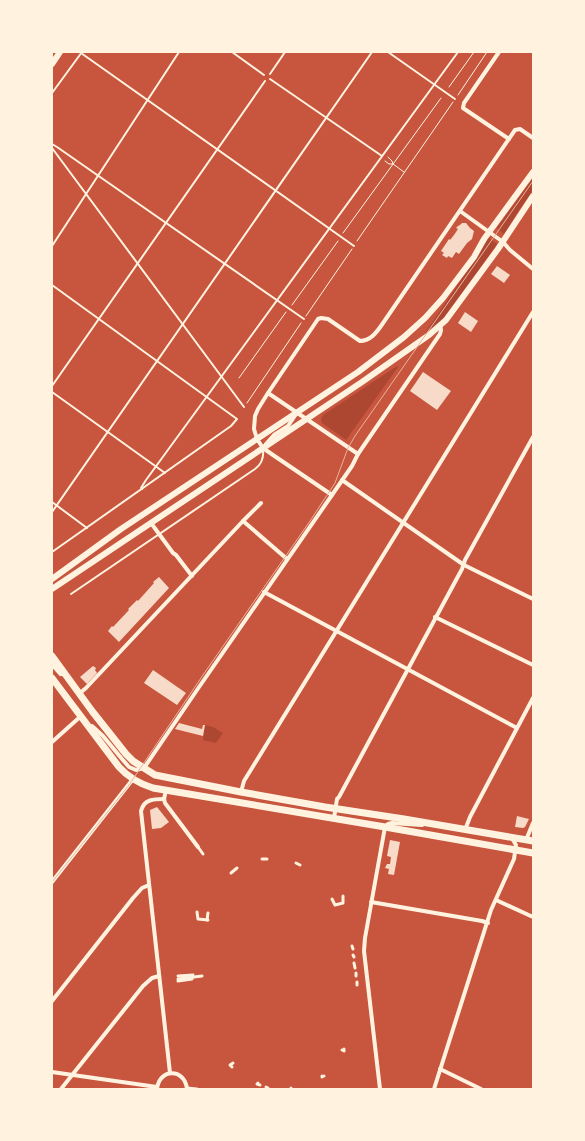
<svg xmlns="http://www.w3.org/2000/svg" width="585" height="1141" font-family="Arial,sans-serif">
	<style>
		.green { fill: #ae4732 }
		.building { fill: #f7dbc8 }
		.lines { fill: none; stroke-linecap: round; stroke-linejoin: round }
		.path { stroke: #fff3e0; stroke-width: 1 }
		.service { stroke: #fff3e0; stroke-width: 2 }
		.pedestrian { stroke: #fff3e0; stroke-width: 3 }
		.minor { stroke: #fff3e0; stroke-width: 4 }
		.secondary { stroke: #fff3e0; stroke-width: 6 }
		.primary { stroke: #fff3e0; stroke-width: 7 }
		.tram { stroke: #e9b49f; stroke-width: 1 }
	</style>
	<rect width="100%" height="100%" fill="#c8553d"/>
	<!-- green -->
	<g class="green">
		<path d="M 533,178 L 533,190 L 519,210 L 504,234 L 497,228 Z"/>
		<path d="M 489,238 L 497,244 L 445,318 L 425,333 Z"/>
		<path d="M 397,366 L 398,367 L 346,440 L 322,423 L 321,419 L 323,415 Z"/>
		<path d="M 205,725 L 213,727 L 223,733 L 216,743 L 203,740 Z"/>
	</g>
	<!-- building -->
	<g class="building">
		<path d="M 462,223 L 466,223 L 470,228 L 474,231 L 472,239 L 467,243 L 459,254 L 456,252 L 452,258 L 448,256 L 447,258 L 442,255 L 444,253 L 441,251 L 449,239 L 450,240 L 454,235 L 458,229 L 456,228 L 458,226 L 460,225 Z"/>
		<path d="M 497,266 L 510,275 L 504,283 L 491,274 Z"/>
		<path d="M 465,312 L 478,321 L 471,332 L 458,323 Z"/>
		<path d="M 423,372 L 451,391 L 437,410 L 410,391 Z"/>
		<path d="M 159,577 L 169,588 L 119,642 L 108,631 L 112,626 L 113,627 L 129,610 L 128,609 L 137,600 L 138,601 L 154,583 L 153,582 Z"/>
		<path d="M 93,666 L 96,668 L 95,670 L 97,673 L 87,684 L 80,677 Z"/>
		<path d="M 153,670 L 186,693 L 177,705 L 144,683 Z"/>
		<path d="M 179,723 L 202,729 L 203,725 L 205,725 L 203,736 L 175,729 Z"/>
		<path d="M 157,807 L 169,822 L 161,828 L 152,829 L 150,810 Z"/>
		<path d="M 517,816 L 529,819 L 525,827 L 523,828 L 515,827 Z"/>
		<path d="M 390,840 L 400,842 L 394,875 L 388,874 L 389,869 L 385,868 L 387,864 L 390,864 L 391,857 L 387,856 Z"/>
	</g>
	<g class="lines">
		<!-- path -->
		<g class="path">
			<path d="M 449,87 L 474,52"/>
			<path d="M 458,95 L 487,52"/>
			<path d="M 388,157 L 392,161 L 393,164"/>
			<path d="M 385,161 L 389,164 L 393,164 L 404,172"/>
			<path d="M 343,233 L 441,98"/>
			<path d="M 357,241 L 453,102"/>
			<path d="M 292,305 L 338,241"/>
			<path d="M 306,316 L 352,249"/>
			<path d="M 239,378 L 286,312"/>
			<path d="M 247,403 L 301,323"/>
		</g>
		<!-- service -->
		<g class="service">
			<path d="M 232,52 L 264,75"/>
			<path d="M 388,52 L 455,99"/>
			<path d="M 81,53 L 354,246"/>
			<path d="M 270,74 L 285,52"/>
			<path d="M 270,79 L 382,156"/>
			<path d="M 52,93 L 82,52"/>
			<path d="M 52,144 L 57,147 L 304,319"/>
			<path d="M 52,148 L 244,407"/>
			<path d="M 52,246 L 179,52"/>
			<path d="M 52,285 L 237,419 L 231,426 L 52,552"/>
			<path d="M 52,386 L 265,81"/>
			<path d="M 52,392 L 165,473"/>
			<path d="M 142,489 L 141,488 L 146,480 L 458,52"/>
			<path d="M 52,502 L 87,528"/>
			<path d="M 52,512 L 372,52"/>
			<path d="M 71,594 L 255,469 C 262,464 264,458 263,449"/>
		</g>
		<!-- pedestrian -->
		<g class="pedestrian">
			<path d="M 198,847 L 203,854"/>
			<path d="M 262,859 L 267,859"/>
			<path d="M 296,863 L 300,865"/>
			<path d="M 231,873 L 237,868"/>
			<path d="M 332,899 L 335,905 L 343,903 L 343,896"/>
			<path d="M 197,912 L 198,919 L 208,920"/>
			<path d="M 207,920 L 208,913"/>
			<path d="M 352,946 L 353,949"/>
			<path d="M 353,955 L 354,957"/>
			<path d="M 354,963 L 355,968"/>
			<path d="M 356,973 L 356,976"/>
			<path d="M 178,976 L 193,975"/>
			<path d="M 178,979 L 202,976"/>
			<path d="M 178,981 L 192,979"/>
			<path d="M 357,982 L 357,985"/>
			<path d="M 342,1050 L 344,1051 L 344,1049"/>
			<path d="M 232,1067 L 230,1065 L 233,1063"/>
			<path d="M 322,1076 L 322,1077 L 324,1076"/>
			<path d="M 258,1083 L 257,1084 L 260,1085"/>
			<path d="M 266,1087 L 268,1088"/>
			<path d="M 187,1088 L 197,1089"/>
			<path d="M 291,1088 L 291,1089"/>
		</g>
		<!-- minor -->
		<g class="minor">
			<path d="M 499,52 L 464,103 L 463,108 L 509,139"/>
			<path d="M 460,211 L 503,242 L 510,250 L 533,269"/>
			<path d="M 268,393 L 318,319 L 321,318 L 328,319 L 360,341 C 370,341 376,333 381,326 L 515,130 L 520,129 L 533,138"/>
			<path d="M 266,444 L 274,435 L 288,426 L 296,414"/>
			<path d="M 342,480 L 464,565 L 533,599"/>
			<path d="M 332,495 L 273,455 L 263,448 L 257,439 L 254,429 L 255,416 L 258,409 L 268,393 L 358,454"/>
			<path d="M 243,521 L 261,503"/>
			<path d="M 151,523 L 173,553 L 176,555 L 192,576"/>
			<path d="M 264,592 L 517,728"/>
			<path d="M 435,617 L 533,665"/>
			<path d="M 80,693 L 86,688 L 243,521 L 287,559"/>
			<path d="M 92,726 L 103,736 L 122,759 L 129,767 L 136,770 L 144,768 L 197,690 L 332,495 L 352,466 L 358,454 L 440,334 L 441,330 L 440,325"/>
			<path d="M 52,742 L 81,716 L 82,718"/>
			<path d="M 166,790 L 164,799 L 165,803 L 198,847"/>
			<path d="M 241,792 L 244,781 L 533,312"/>
			<path d="M 164,799 C 154,799 144,799 141,811 L 170,1073"/>
			<path d="M 334,818 L 337,799 L 339,797 L 462,569 L 465,560 L 533,437"/>
			<path d="M 465,830 L 470,817 L 533,698"/>
			<path d="M 526,840 L 533,823"/>
			<path d="M 52,882 L 133,779"/>
			<path d="M 496,900 L 533,917"/>
			<path d="M 371,902 L 482,921 L 488,923"/>
			<path d="M 52,1001 L 133,898 L 142,888 L 149,885"/>
			<path d="M 440,1069 L 481,1089"/>
			<path d="M 52,1072 L 157,1087"/>
			<path d="M 61,1089 L 143,986 L 152,978 L 159,976"/>
			<path d="M 157,1089 C 159,1068 185,1068 187,1089"/>
			<path d="M 380,1089 L 364,951 L 365,938 L 385,827 L 388,824 L 392,823 L 422,825"/>
			<path d="M 434,1089 L 491,910 L 514,859 L 516,845 L 512,838"/>
		</g>
		<!-- secondary -->
		<g class="secondary">
			<path d="M 52,64 L 60,52"/>
			<path d="M 52,579 L 121,529 L 358,372 L 404,337 L 425,318 L 443,298 L 474,257 L 484,239 L 533,172"/>
			<path d="M 52,589 L 362,382 L 429,335 L 446,320 L 498,249 L 533,196"/>
			<path d="M 52,663 L 61,673"/>
		</g>
		<!-- primary -->
		<g class="primary">
			<path d="M 52,656 L 92,711 L 126,754 L 133,761 L 155,775 L 241,792 L 325,807 L 404,819 L 533,841"/>
			<path d="M 52,678 L 119,767 C 128,777 140,784 153,788 L 385,827 L 533,853"/>
		</g>
		<!-- tram -->
		<path class="tram" d="M 52,882 L 129,785 L 203,675 L 310,521 L 335,483 L 348,448 L 355,436 L 533,181"/>
	</g>
	<!-- border -->
	<rect width="585" height="1141" fill="none" stroke="#fff3e0" stroke-width="106"/>
</svg>
